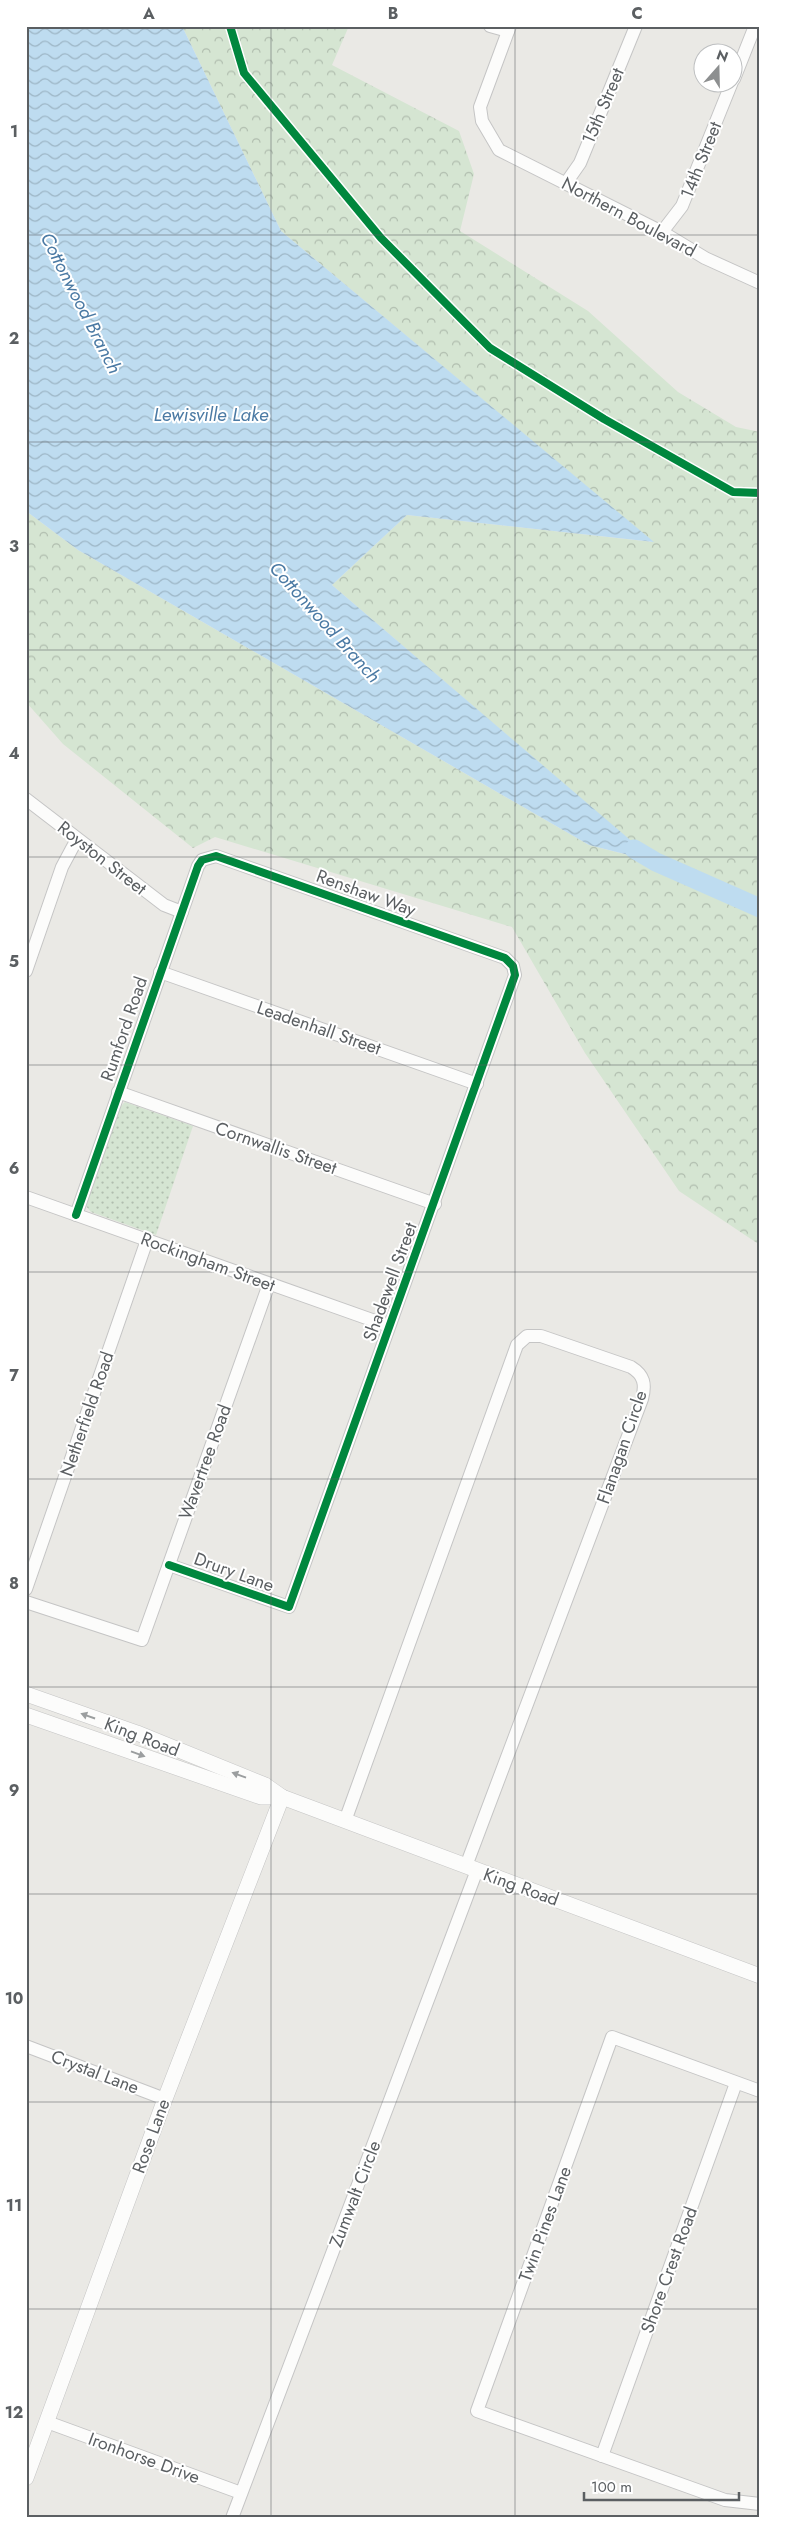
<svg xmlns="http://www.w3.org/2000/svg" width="786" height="2544" font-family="Jost,sans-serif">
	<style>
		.forest { fill: url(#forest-crowns) }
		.park { fill: url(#park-dots) }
		.water { fill: url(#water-waves) }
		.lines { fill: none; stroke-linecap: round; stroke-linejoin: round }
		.river { stroke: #bedcf0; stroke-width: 19 }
		.minor-casing { stroke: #c5c5c5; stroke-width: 14 }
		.tertiary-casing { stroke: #c5c5c5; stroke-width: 16 }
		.minor { stroke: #fcfcfb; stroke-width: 12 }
		.tertiary { stroke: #fcfcfb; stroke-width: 15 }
		.cycleway-casing { stroke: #fff; stroke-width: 11 }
		.cycleway { stroke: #00873e; stroke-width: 8 }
		.oneway { fill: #9b9e9f }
		.grid { fill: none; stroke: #5b5f62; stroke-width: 1; stroke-opacity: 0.55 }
		.labels { text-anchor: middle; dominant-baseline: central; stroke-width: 4; stroke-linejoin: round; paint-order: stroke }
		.street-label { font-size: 18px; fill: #5b5f62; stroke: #fff }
		.water-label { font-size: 19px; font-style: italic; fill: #4b7aa4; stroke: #fff }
		.neatline { fill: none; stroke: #5b5f62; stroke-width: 2 }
		.grid-label { font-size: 16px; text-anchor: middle; font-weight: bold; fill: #5b5f62 }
	</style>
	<defs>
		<pattern id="forest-crowns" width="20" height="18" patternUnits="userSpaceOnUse" patternTransform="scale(1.25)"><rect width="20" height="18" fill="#d5e5d2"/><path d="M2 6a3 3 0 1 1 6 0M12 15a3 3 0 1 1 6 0" fill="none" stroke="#b0bdae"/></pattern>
		<pattern id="park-dots" width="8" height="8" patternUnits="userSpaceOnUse" patternTransform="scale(1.25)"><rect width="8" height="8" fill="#d5e5d2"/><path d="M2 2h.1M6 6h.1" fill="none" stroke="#b0bdae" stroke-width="1.8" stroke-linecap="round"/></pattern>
		<pattern id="water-waves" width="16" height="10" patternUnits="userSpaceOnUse" patternTransform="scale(1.25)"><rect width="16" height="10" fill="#bedcf0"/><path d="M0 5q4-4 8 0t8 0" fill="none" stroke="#9db6c6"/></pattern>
	</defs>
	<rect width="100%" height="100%" fill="#eae9e5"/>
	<!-- forest -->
	<path class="forest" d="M 182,26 L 349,26 L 332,65 L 459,131 L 474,174 L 460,231 L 588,311 L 678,392 L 736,427 L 760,432 L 760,1245 L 679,1191 L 585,1053 L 512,927 L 215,837 L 193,848 L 63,744 L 26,702 L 26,511 L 78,550 L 589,845 L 655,862 L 332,585 L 407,515 L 653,542 L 281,231 Z"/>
	<!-- park -->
	<path class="park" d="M 125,1102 L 193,1126 L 156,1235 L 91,1212 L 86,1206 L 120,1107 Z"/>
	<!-- water -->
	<path class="water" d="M 26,26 L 182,26 L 281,231 L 654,542 L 407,515 L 332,585 L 656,862 L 589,845 L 78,550 L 26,511 Z"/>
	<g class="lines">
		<!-- river -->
		<path class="river" d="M 634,849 L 656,862 L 760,908"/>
		<defs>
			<g id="minor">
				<path d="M 490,26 L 508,31"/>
				<path d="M 510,26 L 480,107 L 482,121 L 499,150 L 662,232 L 705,258 L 760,283"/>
				<path d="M 734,79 L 755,26"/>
				<path d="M 566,183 L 580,163 L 636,26"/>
				<path d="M 662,232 L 682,206 L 732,82"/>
				<path d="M 26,799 L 164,905 L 182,912"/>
				<path d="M 26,971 L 62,867 L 77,839"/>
				<path d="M 160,972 L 477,1084"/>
				<path d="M 118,1092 L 435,1204"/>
				<path d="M 26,1197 L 389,1326"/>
				<path d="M 76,1215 L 198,866 L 202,860 L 216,856 L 505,958 L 513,966 L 515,975 L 289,1607 L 169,1565"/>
				<path d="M 26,1589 L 147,1240"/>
				<path d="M 26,1602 L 142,1640 L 269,1284"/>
				<path d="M 345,1821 L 517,1345 L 527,1336 L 541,1336 L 631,1367 C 644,1375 646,1384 642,1399 L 466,1866"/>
				<path d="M 26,2046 L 165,2099"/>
				<path d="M 760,2091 L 612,2037 L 477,2411 L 725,2500 L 760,2504"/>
				<path d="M 47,2422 L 241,2493"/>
				<path d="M 602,2456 L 736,2083"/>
				<path d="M 232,2518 L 477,1870"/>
			</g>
			<g id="tertiary">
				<path d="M 26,1694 L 137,1733 L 265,1785 L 282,1797 L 760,1976"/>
				<path d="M 26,1715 L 261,1797 L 282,1797"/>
				<path d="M 26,2478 L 165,2099 L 282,1797"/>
			</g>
		</defs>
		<!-- minor casing -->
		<use href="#minor" class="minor-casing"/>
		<!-- tertiary casing -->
		<use href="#tertiary" class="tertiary-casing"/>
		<!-- minor -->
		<use href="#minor" class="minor"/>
		<!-- tertiary -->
		<use href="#tertiary" class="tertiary"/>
		<defs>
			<g id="cycleway">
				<path d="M 230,26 L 244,73 L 381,238 L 490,348 L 604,419 L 733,492 L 760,493"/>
				<path d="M 76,1215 L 198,866 L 202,860 L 216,856 L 505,958 L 513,966 L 515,975 L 289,1607 L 169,1565"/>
			</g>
		</defs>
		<!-- cycleway casing -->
		<use href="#cycleway" class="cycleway-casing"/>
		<!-- cycleway -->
		<use href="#cycleway" class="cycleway"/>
	</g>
	<!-- one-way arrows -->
	<defs><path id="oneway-solid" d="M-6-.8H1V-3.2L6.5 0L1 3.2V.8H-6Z" transform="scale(1.25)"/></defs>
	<g class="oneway">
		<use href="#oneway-solid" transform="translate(88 1716) rotate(-161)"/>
		<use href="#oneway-solid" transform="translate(138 1754) rotate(20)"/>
		<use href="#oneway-solid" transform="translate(239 1775) rotate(-160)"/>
	</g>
	<!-- grid -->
	<path class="grid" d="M 271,26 L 271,2518M 515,26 L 515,2518M 26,235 L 760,235M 26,442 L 760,442M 26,650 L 760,650M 26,857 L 760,857M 26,1065 L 760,1065M 26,1272 L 760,1272M 26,1479 L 760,1479M 26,1687 L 760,1687M 26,1894 L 760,1894M 26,2102 L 760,2102M 26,2309 L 760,2309"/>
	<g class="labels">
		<!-- street labels -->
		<g class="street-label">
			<text transform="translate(603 106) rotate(-67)">15th Street</text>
			<text transform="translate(701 160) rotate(-68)">14th Street</text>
			<text transform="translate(629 217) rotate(28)">Northern Boulevard</text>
			<text transform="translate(102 858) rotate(38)">Royston Street</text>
			<text transform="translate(366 893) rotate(20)">Renshaw Way</text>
			<text transform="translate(319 1028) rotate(19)">Leadenhall Street</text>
			<text transform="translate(124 1029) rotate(-71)">Rumford Road</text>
			<text transform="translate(276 1148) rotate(19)">Cornwallis Street</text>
			<text transform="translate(208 1262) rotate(20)">Rockingham Street</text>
			<text transform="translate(390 1282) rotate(-70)">Shadewell Street</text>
			<text transform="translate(87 1414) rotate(-71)">Netherfield Road</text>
			<text transform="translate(622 1447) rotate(-71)">Flanagan Circle</text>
			<text transform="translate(205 1462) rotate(-70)">Wavertree Road</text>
			<text transform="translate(234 1572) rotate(20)">Drury Lane</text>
			<text transform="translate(142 1737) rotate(21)">King Road</text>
			<text transform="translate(521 1887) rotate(20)">King Road</text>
			<text transform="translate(95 2072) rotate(21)">Crystal Lane</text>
			<text transform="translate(151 2136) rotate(-70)">Rose Lane</text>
			<text transform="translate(355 2194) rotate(-69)">Zumwalt Circle</text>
			<text transform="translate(545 2224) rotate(-70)">Twin Pines Lane</text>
			<text transform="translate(669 2270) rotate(-70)">Shore Crest Road</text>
			<text transform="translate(144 2458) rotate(20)">Ironhorse Drive</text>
		</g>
		<!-- water labels -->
		<g class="water-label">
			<text transform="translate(81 303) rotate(63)">Cottonwood Branch</text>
			<text x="211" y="414">Lewisville Lake</text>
			<text transform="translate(325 622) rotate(48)">Cottonwood Branch</text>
		</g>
	</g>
	<!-- border -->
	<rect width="786" height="2544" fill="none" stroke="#ffffff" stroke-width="55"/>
	<!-- north arrow -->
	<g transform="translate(718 68) rotate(20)"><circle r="24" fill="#ffffff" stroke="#bdbfc0"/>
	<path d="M0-4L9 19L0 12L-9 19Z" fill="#8d8f90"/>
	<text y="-8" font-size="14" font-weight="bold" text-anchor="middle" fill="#5b5f62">N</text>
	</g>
	<!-- scale -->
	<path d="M584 2492v8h155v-8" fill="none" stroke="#5b5f62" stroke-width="2.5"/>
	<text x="591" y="2492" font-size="15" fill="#5b5f62" stroke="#ffffff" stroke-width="4" paint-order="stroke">100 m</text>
	<rect x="28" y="28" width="730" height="2488" class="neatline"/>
	<g class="grid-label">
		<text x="149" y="19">A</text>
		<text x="393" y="19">B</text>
		<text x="637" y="19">C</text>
		<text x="14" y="137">1</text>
		<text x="14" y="344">2</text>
		<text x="14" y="552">3</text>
		<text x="14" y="759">4</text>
		<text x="14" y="967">5</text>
		<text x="14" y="1174">6</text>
		<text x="14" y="1381">7</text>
		<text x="14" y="1589">8</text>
		<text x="14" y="1796">9</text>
		<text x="14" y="2004">10</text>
		<text x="14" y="2211">11</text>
		<text x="14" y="2418">12</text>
	</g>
</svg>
